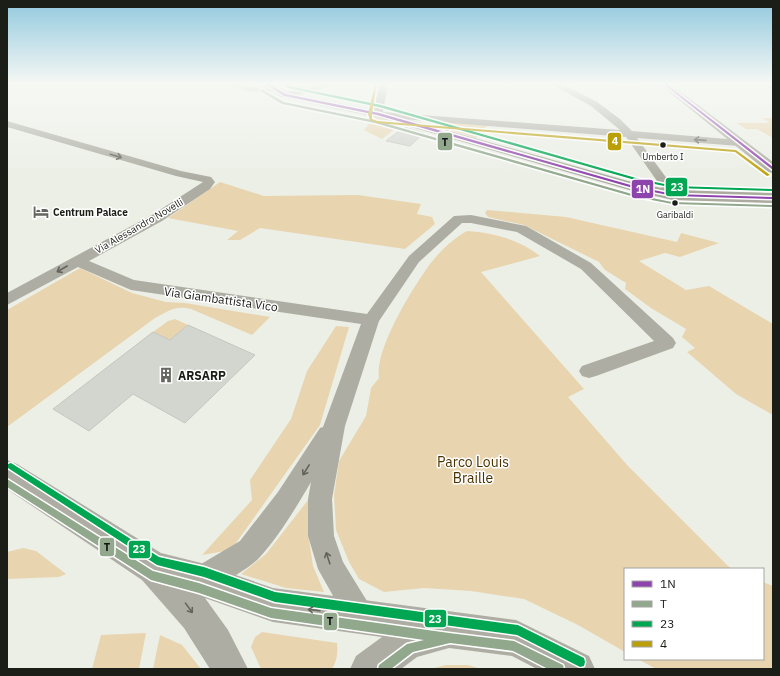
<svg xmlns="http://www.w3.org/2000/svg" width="780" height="676" font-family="'IBM Plex Sans',sans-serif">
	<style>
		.green { fill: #e8d5b0 }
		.building { fill: #d2d6cf; stroke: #c3c7c0 }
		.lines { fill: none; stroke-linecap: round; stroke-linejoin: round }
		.minor { fill: #adada3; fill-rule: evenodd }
		.tertiary { fill: #adada3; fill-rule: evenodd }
		.secondary { fill: #ababa0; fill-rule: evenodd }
		.bus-1-casing { stroke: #fff; stroke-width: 3 }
		.bus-2-casing { stroke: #fff; stroke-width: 3 }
		.bus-3-casing { stroke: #fff; stroke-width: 3 }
		.bus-4-casing { stroke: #fff; stroke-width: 3 }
		.bus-1 { fill: #8e44ad; fill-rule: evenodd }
		.bus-2 { fill: #91a88c; fill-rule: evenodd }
		.bus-3 { fill: #00a651; fill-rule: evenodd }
		.bus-4 { fill: #bb9f07; fill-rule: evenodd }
		.oneway { stroke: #64655d }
		.bus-dot { fill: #1b1d17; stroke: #fff; stroke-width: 1.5 }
		.labels { text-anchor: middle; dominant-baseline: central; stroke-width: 3; stroke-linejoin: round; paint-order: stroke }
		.far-bus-label { font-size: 9px; fill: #1b1d17; stroke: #fff }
		.far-poi-label { font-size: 10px; font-weight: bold; fill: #1b1d17; stroke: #fff; text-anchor: start }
		.far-street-label { font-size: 10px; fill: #1b1d17; stroke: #fff }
		.street-label { font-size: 12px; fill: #1b1d17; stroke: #fff }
		.poi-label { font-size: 12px; font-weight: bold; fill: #1b1d17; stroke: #fff; text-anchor: start }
		.near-park-label { font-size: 14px; fill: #4b3100; stroke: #fff }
		.line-badge { stroke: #fff; stroke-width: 1.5 }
		.badge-label { font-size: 11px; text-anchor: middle; font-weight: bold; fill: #fff }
		.pale-badge-label { font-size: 11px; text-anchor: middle; font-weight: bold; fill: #111 }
	</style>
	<rect width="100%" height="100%" fill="#ecefe6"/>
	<!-- green -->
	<g class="green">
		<path d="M 590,83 L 630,83 L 643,89 L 621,89 Z"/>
		<path d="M 375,117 L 400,125 L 382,139 L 364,130 Z"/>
		<path d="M 763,118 L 773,118 L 772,134 L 773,138 L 757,129 L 746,129 L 737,123 L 770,123 Z"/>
		<path d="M 445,122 L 488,125 L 476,138 L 439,127 L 439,124 Z"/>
		<path d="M 220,182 L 264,196 L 358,195 L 421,204 L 417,214 L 432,217 L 435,224 L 405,249 L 260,228 L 240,240 L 227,240 L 238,231 L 168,218 Z"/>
		<path d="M 487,210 L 566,217 L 677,242 L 681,233 L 719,243 L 680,257 L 665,253 L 639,261 L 686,290 L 709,286 L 773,324 L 773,415 L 736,394 L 687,352 L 695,348 L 682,337 L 686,329 L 651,308 L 625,289 L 626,283 L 605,270 L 599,262 L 524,225 L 488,217 L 485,213 Z"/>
		<path d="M 467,231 C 494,233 518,239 540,256 L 481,272 L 584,389 L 568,397 L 628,466 L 728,566 L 733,569 L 625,569 L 625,652 L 578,625 L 524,599 L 471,591 L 424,588 L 384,592 L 359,579 L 349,562 L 336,530 L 334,495 L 339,461 L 366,416 L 371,388 L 379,378 C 374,350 413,287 430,264 C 440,251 454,238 467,231 Z"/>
		<path d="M 80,268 L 132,293 L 166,302 L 185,303 L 270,317 L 252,335 L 191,309 C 176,305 168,311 155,318 L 7,427 L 7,310 Z"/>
		<path d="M 175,319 L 188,325 L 170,340 L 153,332 L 168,321 Z"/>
		<path d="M 336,326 L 349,327 L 320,425 L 231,550 L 202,555 L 252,500 L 250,480 L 291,419 L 307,371 Z"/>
		<path d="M 308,500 L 308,533 L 313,566 L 324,592 L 286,588 L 241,574 L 266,554 Z"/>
		<path d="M 23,548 L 36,551 L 66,574 L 59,577 L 7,579 L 7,552 Z"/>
		<path d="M 763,582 L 773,586 L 773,669 L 656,669 L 638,659 L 763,659 Z"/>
		<path d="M 262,632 L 337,643 C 338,653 337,661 332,669 L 261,669 L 251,647 L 255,637 Z"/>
		<path d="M 146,633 L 139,669 L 92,669 L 101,635 Z"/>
		<path d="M 160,635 L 182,645 L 201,669 L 153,669 Z"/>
		<path d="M 446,665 L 468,665 L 481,669 L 430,669 Z"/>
	</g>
	<!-- building -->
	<g class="building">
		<path d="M 404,127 L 424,133 L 410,146 L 386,141 Z"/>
		<path d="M 188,325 L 255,355 L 185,423 L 133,394 L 89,431 L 53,409 L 153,332 L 170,340 Z"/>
	</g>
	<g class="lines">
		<!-- minor -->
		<g class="minor">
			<path d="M 225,83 C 237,83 247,87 258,87 C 265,88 272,85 277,89 C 269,96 233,90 225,83 Z"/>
			<path d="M 328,83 L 344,83 L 285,98 L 281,95 L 282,93 Z"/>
			<path d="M 380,83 L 388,83 L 383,112 L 620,130 L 591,106 L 549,83 L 560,83 L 597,102 L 620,119 L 632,131 L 739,140 L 744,143 L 739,146 L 637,138 L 679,195 L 673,199 L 669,198 L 626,137 L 378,117 L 373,114 Z"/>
			<path d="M 762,83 L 771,83 L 773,90 Z"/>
			<path d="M 7,121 L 181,171 L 211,177 L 215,182 L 210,189 L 162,221 L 89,261 L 134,280 L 367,314 L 409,256 L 454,216 L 471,215 L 526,226 L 591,263 L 673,338 L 676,343 L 673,348 L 596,376 L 589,378 L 582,376 L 579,371 L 582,366 L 654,341 L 581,269 L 517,232 L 471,223 L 462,223 L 419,262 L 379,321 L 345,426 L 332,499 L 334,536 L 343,562 L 370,606 L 374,616 L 370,626 L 360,630 L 350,626 L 318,569 L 308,536 L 308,499 L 311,482 C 297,506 278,538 259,558 C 250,568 213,589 201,594 L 191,590 L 187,580 L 191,570 L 240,541 L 278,492 L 320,428 L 323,427 L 361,324 L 131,290 L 78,267 L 7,305 L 7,293 L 152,215 L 203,182 L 176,176 L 7,127 Z"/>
		</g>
		<!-- tertiary -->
		<path class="tertiary" d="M 7,460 L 17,464 L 161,553 L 201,563 L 273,588 L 516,620 L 589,656 L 595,669 L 537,669 L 512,656 L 449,648 L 417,657 L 401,669 L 350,669 L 356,656 L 382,637 L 273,622 L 205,598 L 228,630 L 248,669 L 210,669 L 184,628 L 142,580 L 7,489 Z"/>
		<!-- secondary -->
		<g class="secondary">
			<path d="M 260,83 L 272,83 L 288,93 L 382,112 L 635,183 L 673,190 L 773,193 L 773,203 L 673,200 L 633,191 L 376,117 L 281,97 Z"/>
			<path d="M 658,83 L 669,83 L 773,162 L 773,173 L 768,172 Z"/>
		</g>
		<defs>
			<g id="bus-1">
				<path d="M 264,83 L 267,83 L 286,94 L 379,113 L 634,186 L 673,194 L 773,197 L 773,199 L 673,196 L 633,188 L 377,115 L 284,96 Z"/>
				<path d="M 662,83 L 665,83 L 773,167 L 773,170 Z"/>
			</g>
			<g id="bus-2">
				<path d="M 260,89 L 262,89 L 284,102 L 377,121 L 632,194 L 672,202 L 773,205 L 773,207 L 672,204 L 631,196 L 375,123 L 282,104 L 260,91 Z"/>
				<path d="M 7,479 L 153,571 L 199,583 L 271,608 L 449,633 L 514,641 L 563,665 L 564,669 L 548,669 L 513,651 L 450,643 L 413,652 L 391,669 L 378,669 L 379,665 L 407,644 L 424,640 L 271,618 L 199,593 L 151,580 L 7,487 Z"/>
			</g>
			<g id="bus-3">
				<path d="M 280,83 L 283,83 L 289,86 L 381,105 L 636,178 L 674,186 L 773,189 L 773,191 L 674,188 L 635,180 L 379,107 L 288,88 Z"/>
				<path d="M 11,463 L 159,557 L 204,567 L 275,592 L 518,625 L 584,658 L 585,662 L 584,666 L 580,667 L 517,635 L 275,602 L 204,577 L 157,565 L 8,468 L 7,466 L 8,464 Z"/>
			</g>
			<path id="bus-4" d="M 375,83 L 377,83 L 372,114 L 372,119 L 377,121 L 736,150 L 770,175 L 767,176 L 735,152 L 376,123 L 370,120 L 368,114 Z"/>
		</defs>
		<!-- bus-1 casing -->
		<use href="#bus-1" class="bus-1-casing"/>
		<!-- bus-2 casing -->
		<use href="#bus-2" class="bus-2-casing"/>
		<!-- bus-3 casing -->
		<use href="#bus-3" class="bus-3-casing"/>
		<!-- bus-4 casing -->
		<use href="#bus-4" class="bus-4-casing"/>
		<!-- bus-1 -->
		<use href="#bus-1" class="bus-1"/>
		<!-- bus-2 -->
		<use href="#bus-2" class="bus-2"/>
		<!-- bus-3 -->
		<use href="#bus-3" class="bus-3"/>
		<!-- bus-4 -->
		<use href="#bus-4" class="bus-4"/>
	</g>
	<!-- one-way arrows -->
	<defs><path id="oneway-shaft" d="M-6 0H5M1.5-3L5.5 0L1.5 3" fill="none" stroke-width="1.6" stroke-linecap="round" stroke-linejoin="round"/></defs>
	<g class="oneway">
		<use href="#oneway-shaft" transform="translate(700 140) rotate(-176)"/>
		<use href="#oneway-shaft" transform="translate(116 156) rotate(16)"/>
		<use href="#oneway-shaft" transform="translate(62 269) rotate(150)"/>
		<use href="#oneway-shaft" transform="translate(306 470) rotate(122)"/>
		<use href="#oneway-shaft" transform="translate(328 558) rotate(-108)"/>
		<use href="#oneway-shaft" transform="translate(189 608) rotate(54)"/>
		<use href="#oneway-shaft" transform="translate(314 610) rotate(-173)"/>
	</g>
	<!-- sky -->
	<linearGradient id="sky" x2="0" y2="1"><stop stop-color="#92c9de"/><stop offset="0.47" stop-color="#f6f8f4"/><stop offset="1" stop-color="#f6f8f4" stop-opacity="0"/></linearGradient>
	<rect width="780" height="178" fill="url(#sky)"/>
	<!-- icons -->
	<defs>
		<symbol id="hotel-bare" viewBox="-9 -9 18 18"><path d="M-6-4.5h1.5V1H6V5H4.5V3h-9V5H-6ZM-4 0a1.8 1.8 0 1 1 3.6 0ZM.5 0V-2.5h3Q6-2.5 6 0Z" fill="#64665f" stroke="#fff" stroke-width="2.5" paint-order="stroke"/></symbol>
		<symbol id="building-bare" viewBox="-9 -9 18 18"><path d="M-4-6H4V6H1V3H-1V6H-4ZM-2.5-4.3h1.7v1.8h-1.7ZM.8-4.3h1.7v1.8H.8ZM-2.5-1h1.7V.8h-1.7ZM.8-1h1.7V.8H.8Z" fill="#64665f" stroke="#fff" stroke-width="2.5" paint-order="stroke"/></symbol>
	</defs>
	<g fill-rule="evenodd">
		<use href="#hotel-bare" x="30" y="201" width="22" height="22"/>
		<use href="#building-bare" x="155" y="364" width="22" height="22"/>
	</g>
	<!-- markers -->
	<g class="bus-dot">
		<circle cx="663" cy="145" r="3.5"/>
		<circle cx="675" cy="203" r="3.5"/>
	</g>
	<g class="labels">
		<!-- far-bus labels -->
		<g class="far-bus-label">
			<text x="663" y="156">Umberto I</text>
			<text x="675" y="214">Garibaldi</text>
		</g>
		<!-- far-poi labels -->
		<g class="far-poi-label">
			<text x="53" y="212">Centrum Palace</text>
		</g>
		<!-- far-street labels -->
		<g class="far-street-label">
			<text transform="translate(139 226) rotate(-30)">Via Alessandro Novelli</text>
		</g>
		<!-- street labels -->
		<g class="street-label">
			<text transform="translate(221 299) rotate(8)">Via Giambattista Vico</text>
		</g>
		<!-- poi labels -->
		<g class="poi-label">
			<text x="178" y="375">ARSARP</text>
		</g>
		<!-- near-park labels -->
		<g class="near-park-label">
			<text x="473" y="462">Parco Louis<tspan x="473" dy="16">Braille</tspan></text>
		</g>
	</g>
	<g class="line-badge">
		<rect x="607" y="132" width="15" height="19" rx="4" fill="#bb9f07"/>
		<rect x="437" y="132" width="16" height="19" rx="4" fill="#91a88c"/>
		<rect x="665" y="177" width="23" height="20" rx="4" fill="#00a651"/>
		<rect x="631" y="179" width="23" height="20" rx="4" fill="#8e44ad"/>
		<rect x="99" y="537" width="16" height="20" rx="4" fill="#91a88c"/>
		<rect x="128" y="540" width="23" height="19" rx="4" fill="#00a651"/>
		<rect x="424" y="609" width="23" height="19" rx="4" fill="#00a651"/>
		<rect x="323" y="612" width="15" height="19" rx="4" fill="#91a88c"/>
	</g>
	<g class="badge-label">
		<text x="615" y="145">4</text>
		<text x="677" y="191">23</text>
		<text x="643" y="193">1N</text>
		<text x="139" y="553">23</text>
		<text x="435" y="623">23</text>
	</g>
	<g class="pale-badge-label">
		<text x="445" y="146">T</text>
		<text x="107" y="551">T</text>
		<text x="330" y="625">T</text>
	</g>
	<!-- border -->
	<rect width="780" height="676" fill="none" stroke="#1b1d17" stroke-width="16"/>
	<!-- legend -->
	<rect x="624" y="568" width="140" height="92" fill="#ffffff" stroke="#a4a5a2"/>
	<rect x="632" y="581" width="20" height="6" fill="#8e44ad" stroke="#a4a5a2"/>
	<text x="660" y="588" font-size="12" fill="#1b1d17">1N</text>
	<rect x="632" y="601" width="20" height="6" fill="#91a88c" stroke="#a4a5a2"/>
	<text x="660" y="608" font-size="12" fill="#1b1d17">T</text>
	<rect x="632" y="621" width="20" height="6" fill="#00a651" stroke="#a4a5a2"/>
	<text x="660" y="628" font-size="12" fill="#1b1d17">23</text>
	<rect x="632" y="641" width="20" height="6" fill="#bb9f07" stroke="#a4a5a2"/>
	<text x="660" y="648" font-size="12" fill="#1b1d17">4</text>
</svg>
